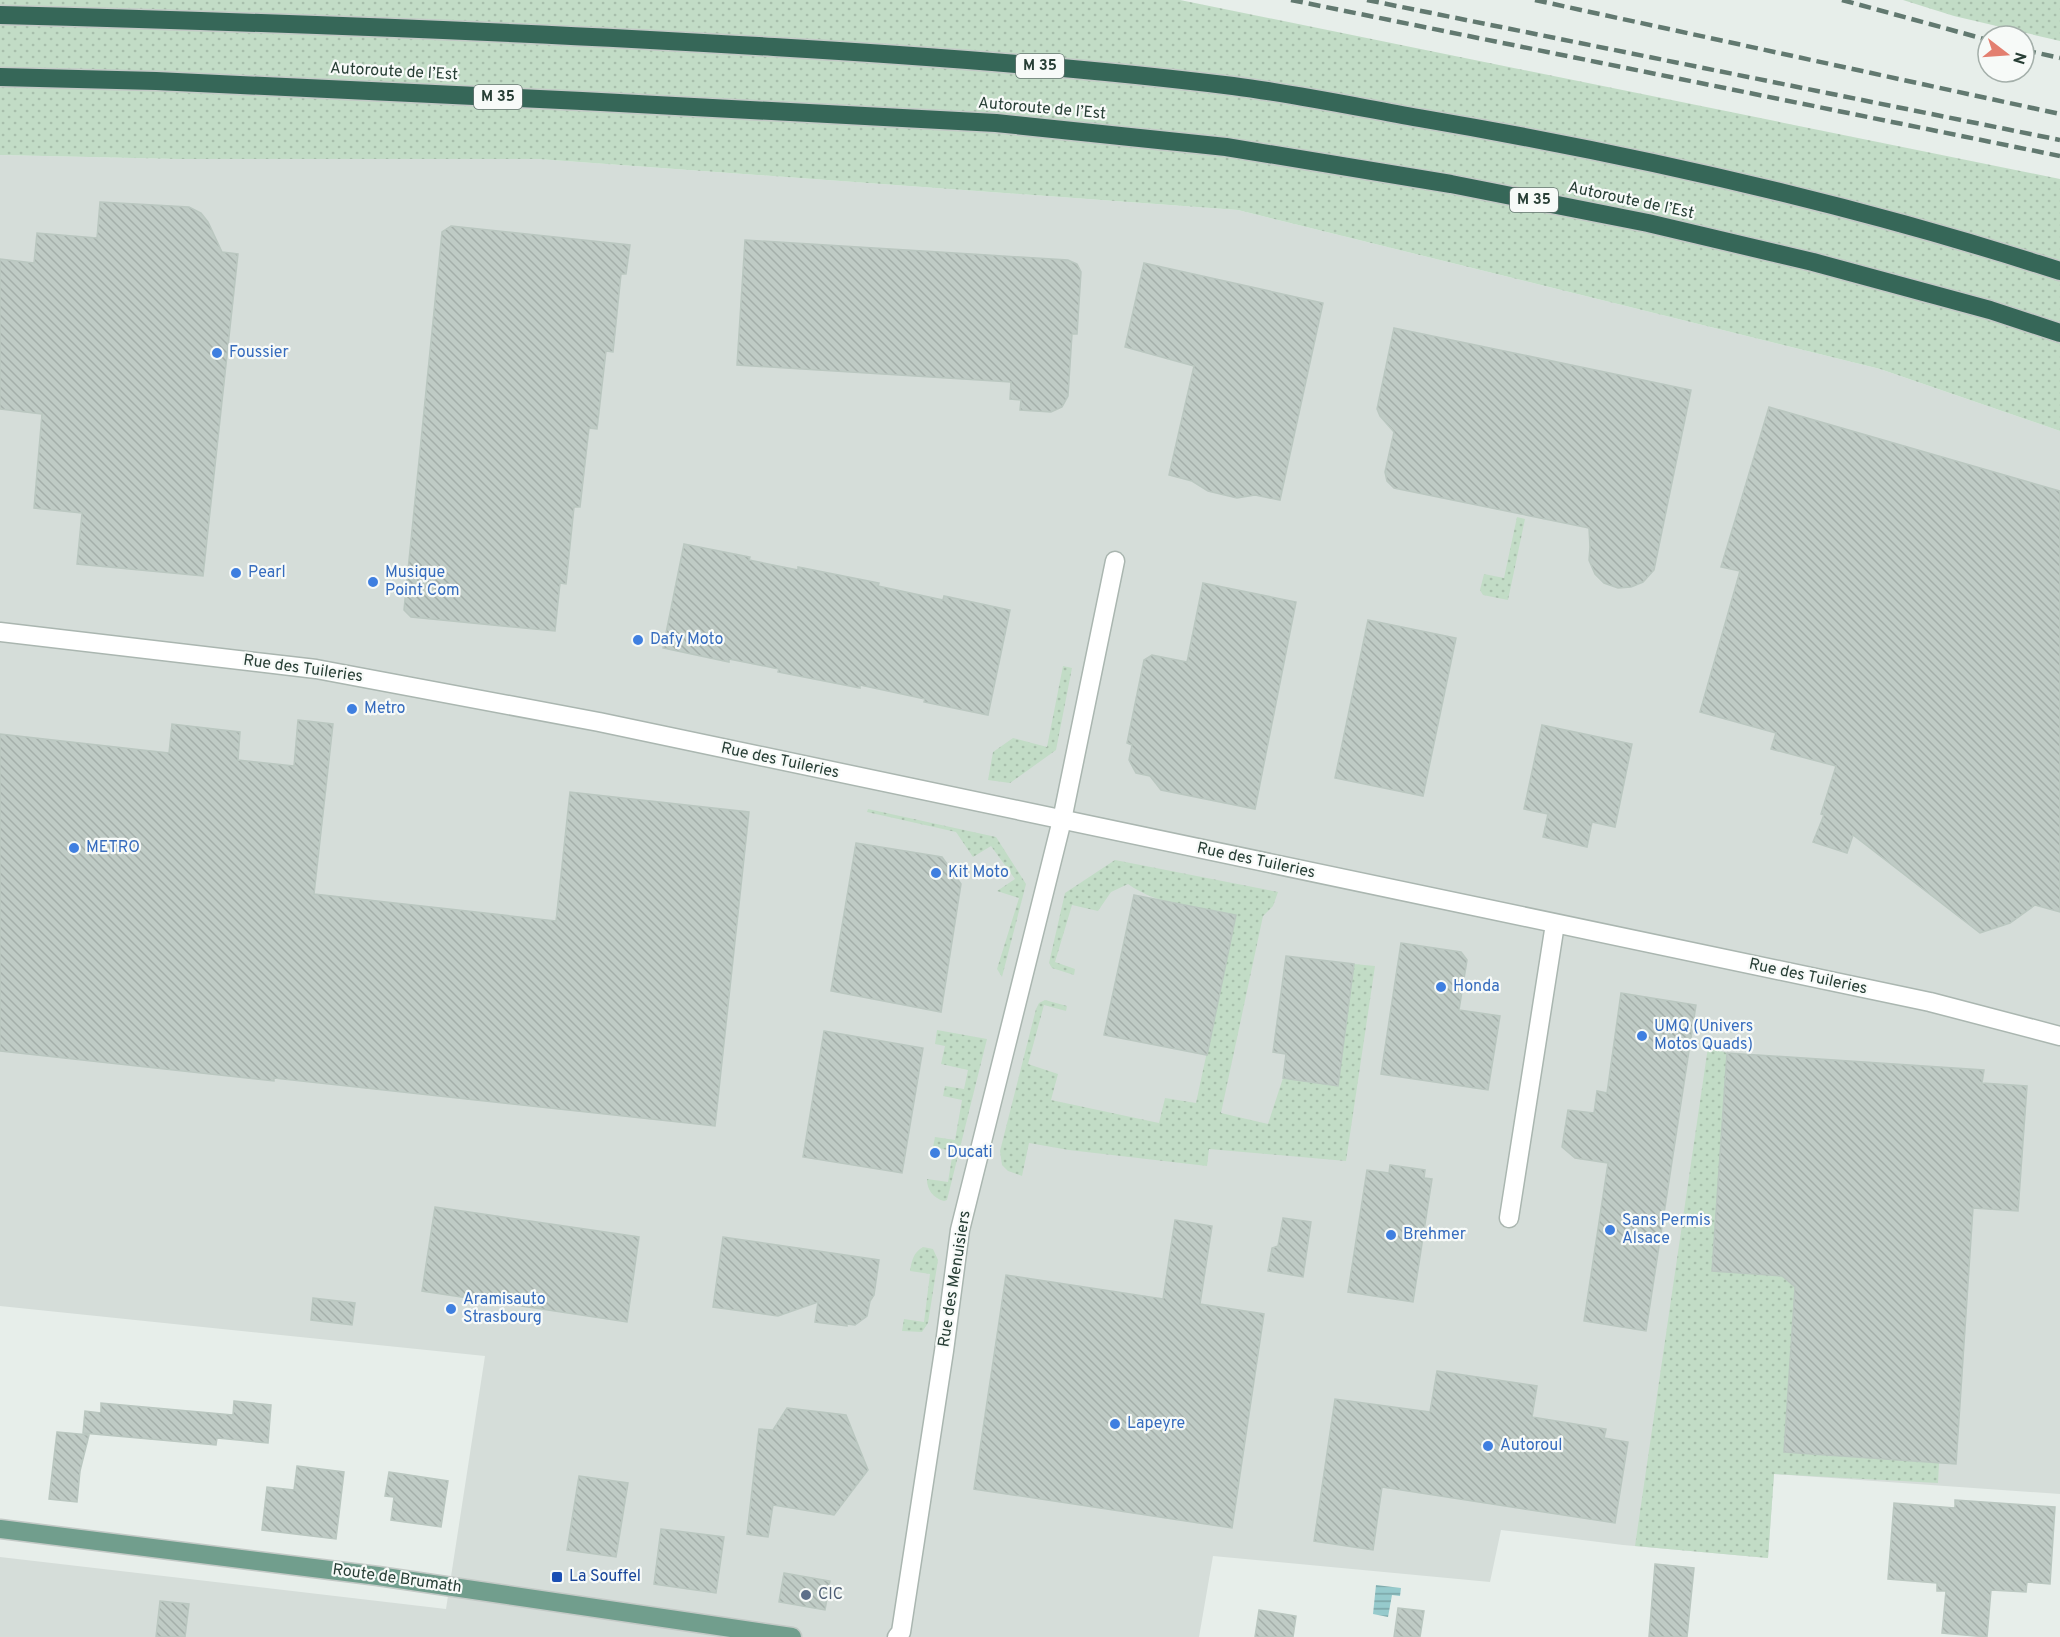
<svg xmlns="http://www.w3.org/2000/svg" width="2060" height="1637" font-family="Overpass,sans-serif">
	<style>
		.built { fill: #d5ddd9 }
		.green { fill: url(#green-dots) }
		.water { fill: url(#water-rules) }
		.building { fill: url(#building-back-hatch); stroke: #bac7c0; stroke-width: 1.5 }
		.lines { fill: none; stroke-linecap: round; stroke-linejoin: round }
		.minor-casing { stroke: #aab6b0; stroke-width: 21 }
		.major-casing { stroke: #c3c9c6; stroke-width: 21 }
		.highway-casing { stroke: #c3c9c6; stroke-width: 21 }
		.minor { stroke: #fff; stroke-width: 18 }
		.major { stroke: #719e8d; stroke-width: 18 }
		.highway { stroke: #366758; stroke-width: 18 }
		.rail { stroke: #627970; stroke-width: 4.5; stroke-dasharray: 12 6; stroke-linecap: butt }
		.shop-dot { fill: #3f7fe0; stroke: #f7faf8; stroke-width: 2 }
		.transit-dot { fill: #1a4fb4; stroke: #f7faf8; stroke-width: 2 }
		.service-dot { fill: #5c6f8a; stroke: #f7faf8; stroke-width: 2 }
		.labels { text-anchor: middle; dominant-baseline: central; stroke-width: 4.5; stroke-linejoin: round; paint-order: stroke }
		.shield { fill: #f7faf8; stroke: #657670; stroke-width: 1.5 }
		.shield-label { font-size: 15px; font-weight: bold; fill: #273e35 }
		.street-label { font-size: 16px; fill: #273e35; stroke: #f7faf8 }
		.shop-label { font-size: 16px; fill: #366cbe; stroke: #f7faf8; text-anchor: start }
		.transit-label { font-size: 16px; fill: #164399; stroke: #f7faf8; text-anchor: start }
		.service-label { font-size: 16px; fill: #4e5e75; stroke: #f7faf8; text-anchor: start }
	</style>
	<defs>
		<pattern id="green-dots" width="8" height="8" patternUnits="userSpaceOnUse" patternTransform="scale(1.5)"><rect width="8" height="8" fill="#c2dcc6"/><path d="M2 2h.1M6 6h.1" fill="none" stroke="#a7beab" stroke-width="1.8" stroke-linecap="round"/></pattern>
		<pattern id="water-rules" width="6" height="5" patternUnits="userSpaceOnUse" patternTransform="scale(1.5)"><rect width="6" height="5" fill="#96cacc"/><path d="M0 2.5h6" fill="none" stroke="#7aa5a6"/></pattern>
		<pattern id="building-back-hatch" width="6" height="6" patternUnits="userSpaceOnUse" patternTransform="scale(1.5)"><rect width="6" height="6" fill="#bfcbc5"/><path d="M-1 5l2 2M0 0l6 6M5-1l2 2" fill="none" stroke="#a4afaa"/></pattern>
	</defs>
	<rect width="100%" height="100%" fill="#e7eeea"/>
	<!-- built -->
	<path class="built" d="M 0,155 L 177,159 L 538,159 L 1238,210 L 1880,369 L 2060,431 L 2060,1494 L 1774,1474 L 1768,1558 L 1623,1545 L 1501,1530 L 1490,1582 L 1213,1556 L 1199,1637 L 0,1637 L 0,1557 L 446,1609 L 485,1356 L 0,1306 Z"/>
	<!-- green -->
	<g class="green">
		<path d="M 0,0 L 1180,0 L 2060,179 L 2060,431 L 1880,369 L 1238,210 L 538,159 L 177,159 L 0,155 Z"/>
		<path d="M 1903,0 L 2060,0 L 2060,41 L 1954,16 Z"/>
		<path d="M 1517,517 L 1525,519 L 1508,600 L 1483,595 L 1480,590 L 1484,574 L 1504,578 Z"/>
		<path d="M 1063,666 L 1072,668 L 1056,750 L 1010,783 L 988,780 L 993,752 L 1013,738 L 1047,747 Z"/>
		<path d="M 868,809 L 996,837 L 1026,884 L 1002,977 L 997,969 L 1019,898 L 997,891 L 1015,879 L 991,846 L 973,857 L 956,832 L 867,812 Z"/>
		<path d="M 1115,860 L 1278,892 L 1273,906 L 1263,916 L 1221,1113 L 1268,1124 L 1283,1078 L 1337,1086 L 1354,964 L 1375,966 L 1346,1161 L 1209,1149 L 1207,1166 L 1069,1150 L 1029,1143 L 1022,1176 L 1008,1171 L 1002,1165 L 1000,1151 L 1036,1009 L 1039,1003 L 1045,1000 L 1067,1006 L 1066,1011 L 1044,1005 L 1028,1064 L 1058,1074 L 1051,1100 L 1159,1123 L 1165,1098 L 1196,1103 L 1236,916 C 1200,908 1159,906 1128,884 L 1111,892 L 1098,911 L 1072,905 L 1055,962 L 1075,969 L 1074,975 L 1052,968 L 1049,963 L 1065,893 Z"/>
		<path d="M 937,1030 L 987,1039 L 947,1200 L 944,1201 C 933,1198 927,1190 927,1179 L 948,1182 L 953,1151 L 933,1147 L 935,1137 L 955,1140 L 962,1100 L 943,1096 L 945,1086 L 964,1089 L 968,1070 L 941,1064 L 945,1046 L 935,1044 Z"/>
		<path d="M 1708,1047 L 1727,1053 L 1712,1271 L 1796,1277 L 1784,1452 L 1939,1463 L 1938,1483 L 1774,1474 L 1768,1558 L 1635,1546 Z"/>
		<path d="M 923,1247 L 933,1249 L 938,1260 L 928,1323 L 922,1332 L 902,1331 L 904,1319 L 924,1322 L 930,1274 L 910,1271 C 912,1260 913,1253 923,1247 Z"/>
	</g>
	<!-- water -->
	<path class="water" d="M 1376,1585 L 1401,1588 L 1400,1596 L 1392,1595 L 1388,1617 L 1373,1614 Z"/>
	<!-- building -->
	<g class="building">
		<path d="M 100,202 L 189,207 L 201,213 L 208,222 L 222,252 L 238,254 L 203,576 L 77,564 L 82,513 L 34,508 L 42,414 L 0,409 L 0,259 L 34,263 L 37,233 L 97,238 Z"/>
		<path d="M 451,226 L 630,245 L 626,274 L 621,274 L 613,352 L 606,351 L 597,429 L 589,428 L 580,507 L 574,507 L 566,584 L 560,583 L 555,631 L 411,617 L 404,610 L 442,232 Z"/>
		<path d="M 745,240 L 1068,260 L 1077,264 L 1081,272 L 1077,334 L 1072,334 L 1068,396 L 1062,407 L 1051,412 L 1020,410 L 1021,400 L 1010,399 L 1011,382 L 737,365 Z"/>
		<path d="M 1144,263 L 1323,303 L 1280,500 L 1255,495 L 1237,498 L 1208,491 L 1192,481 L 1169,475 L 1194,366 L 1125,347 Z"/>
		<path d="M 1394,328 L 1691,390 L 1654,570 L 1643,582 L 1631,587 L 1618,588 L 1604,583 L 1595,574 L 1589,560 L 1590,547 L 1589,528 L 1394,488 L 1387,481 L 1385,472 L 1394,432 L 1380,416 L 1377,409 Z"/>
		<path d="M 1769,407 L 2060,491 L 2060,912 L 2035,905 L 2010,923 L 1980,933 L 1853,835 L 1847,853 L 1813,842 L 1824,815 L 1821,814 L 1836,766 L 1771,749 L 1776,733 L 1700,712 L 1740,571 L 1721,567 Z"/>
		<path d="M 684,544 L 750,557 L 749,560 L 798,570 L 798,567 L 879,583 L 878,586 L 943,600 L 944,596 L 1010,610 L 988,715 L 924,702 L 925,699 L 860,685 L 860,688 L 778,672 L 779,669 L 729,659 L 729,662 L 663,648 Z"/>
		<path d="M 1203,583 L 1296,602 L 1255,809 L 1161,790 L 1150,776 L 1136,773 L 1129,760 L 1132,745 L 1127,743 L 1144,660 L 1152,655 L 1187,662 Z"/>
		<path d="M 1368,620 L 1456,638 L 1423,796 L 1335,778 Z"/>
		<path d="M 298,720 L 333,724 L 314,894 L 556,921 L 570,792 L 749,812 L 715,1126 L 274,1078 L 274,1081 L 0,1051 L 0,734 L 169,753 L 172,724 L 240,732 L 238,760 L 294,766 Z"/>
		<path d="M 1542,725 L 1632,744 L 1615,827 L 1592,822 L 1587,847 L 1543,837 L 1548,814 L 1524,809 Z"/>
		<path d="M 856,843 L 942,857 L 961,884 L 941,1012 L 831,991 Z"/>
		<path d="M 1134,895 L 1236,915 L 1207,1055 L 1104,1035 Z"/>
		<path d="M 1401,943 L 1461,952 L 1467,960 L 1459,1010 L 1500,1016 L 1488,1090 L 1381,1074 Z"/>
		<path d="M 1286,956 L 1354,964 L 1338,1086 L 1283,1078 L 1286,1054 L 1273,1052 Z"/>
		<path d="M 1621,993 L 1696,1005 L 1646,1331 L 1584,1321 L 1608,1163 L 1575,1158 L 1562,1147 L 1568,1110 L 1594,1113 L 1597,1091 L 1607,1093 Z"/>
		<path d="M 824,1031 L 923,1048 L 902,1173 L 803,1157 Z"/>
		<path d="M 1727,1053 L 1984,1070 L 1982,1083 L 2027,1086 L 2018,1211 L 1973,1208 L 1956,1464 L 1784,1452 L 1795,1287 L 1782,1276 L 1712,1271 Z"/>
		<path d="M 1390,1165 L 1425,1170 L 1424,1178 L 1432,1179 L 1413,1302 L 1348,1292 L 1367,1170 L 1389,1173 Z"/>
		<path d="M 435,1207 L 639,1237 L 627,1322 L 422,1291 Z"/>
		<path d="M 1283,1218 L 1311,1222 L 1303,1277 L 1268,1271 L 1272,1248 L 1278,1246 Z"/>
		<path d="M 1175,1220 L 1212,1226 L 1200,1304 L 1264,1314 L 1232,1528 L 974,1489 L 1006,1275 L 1163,1299 Z"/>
		<path d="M 723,1237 L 879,1260 L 874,1295 L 870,1301 L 867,1316 L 855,1325 L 847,1324 L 847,1326 L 815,1322 L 818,1302 L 778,1316 L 713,1307 Z"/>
		<path d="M 313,1298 L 355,1303 L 352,1325 L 311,1320 Z"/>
		<path d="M 1437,1371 L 1537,1386 L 1532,1417 L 1606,1429 L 1604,1438 L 1628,1442 L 1615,1523 L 1382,1487 L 1373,1550 L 1314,1541 L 1335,1399 L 1430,1412 Z"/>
		<path d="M 234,1401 L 271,1405 L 268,1443 L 217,1438 L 216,1445 L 83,1433 L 85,1411 L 101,1413 L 101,1403 L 233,1415 Z"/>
		<path d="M 787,1408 L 846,1415 L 868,1470 L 834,1515 L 773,1505 L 768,1537 L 747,1534 L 759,1429 L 773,1430 Z"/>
		<path d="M 57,1432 L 89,1435 L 80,1471 L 77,1502 L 49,1499 Z"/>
		<path d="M 297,1466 L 344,1472 L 336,1539 L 262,1530 L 267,1487 L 294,1490 Z"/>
		<path d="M 389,1472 L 448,1481 L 441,1527 L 391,1520 L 394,1497 L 385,1496 Z"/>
		<path d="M 579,1476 L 628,1483 L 616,1557 L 567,1550 Z"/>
		<path d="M 1955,1500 L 2055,1507 L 2050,1584 L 2027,1582 L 2026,1592 L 1991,1590 L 1987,1637 L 1942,1633 L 1946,1591 L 1937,1591 L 1937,1583 L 1888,1579 L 1894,1503 L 1955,1508 Z"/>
		<path d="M 661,1529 L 724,1537 L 716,1593 L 654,1584 Z"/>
		<path d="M 1655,1564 L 1694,1568 L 1687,1637 L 1649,1637 Z"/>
		<path d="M 784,1573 L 830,1581 L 825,1610 L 779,1602 Z"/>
		<path d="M 160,1601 L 189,1604 L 185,1637 L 156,1637 Z"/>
		<path d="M 1398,1608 L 1424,1611 L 1420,1637 L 1394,1637 Z"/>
		<path d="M 1259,1610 L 1296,1616 L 1293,1637 L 1255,1637 Z"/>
	</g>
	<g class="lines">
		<defs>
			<g id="minor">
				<path d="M 0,632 L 316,669 L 599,722 L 1930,1002 L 2060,1036"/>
				<path d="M 1509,1218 L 1555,924"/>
				<path d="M 897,1637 L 901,1632 L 944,1351 L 960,1230 L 1062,820 L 1115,561"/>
			</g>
			<path id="major" d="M 0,1529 L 378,1576 L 792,1637"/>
			<g id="highway">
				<path d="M 0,15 C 258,22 516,31 774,47 C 927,56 1081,67 1233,86 C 1295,94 1357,107 1419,118 C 1636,155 1850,203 2060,271"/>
				<path d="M 0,77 L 156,81 L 582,101 L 996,123 L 1226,147 L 1451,184 L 1648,223 L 1813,262 L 1990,310 L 2060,333"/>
			</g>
		</defs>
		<!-- minor casing -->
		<use href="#minor" class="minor-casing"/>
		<!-- major casing -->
		<use href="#major" class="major-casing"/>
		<!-- highway casing -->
		<use href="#highway" class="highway-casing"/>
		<!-- minor -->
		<use href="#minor" class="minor"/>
		<!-- major -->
		<use href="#major" class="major"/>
		<!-- highway -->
		<use href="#highway" class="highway"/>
		<!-- rail -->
		<g class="rail">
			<path d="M 1291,0 L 2060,156"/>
			<path d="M 1367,0 L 2060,140"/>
			<path d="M 1535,0 L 2060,114"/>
			<path d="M 1842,0 L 1988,40"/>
			<path d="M 2024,50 L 2060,58"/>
		</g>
	</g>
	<!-- markers -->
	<g class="shop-dot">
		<circle cx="217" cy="353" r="6"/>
		<circle cx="236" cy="573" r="6"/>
		<circle cx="373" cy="582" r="6"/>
		<circle cx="638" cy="640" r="6"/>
		<circle cx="352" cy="709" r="6"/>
		<circle cx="74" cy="848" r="6"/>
		<circle cx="936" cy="873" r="6"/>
		<circle cx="1441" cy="987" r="6"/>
		<circle cx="1642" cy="1036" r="6"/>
		<circle cx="935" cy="1153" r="6"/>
		<circle cx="1610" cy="1230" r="6"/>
		<circle cx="1391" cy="1235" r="6"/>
		<circle cx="451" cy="1309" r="6"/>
		<circle cx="1115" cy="1424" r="6"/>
		<circle cx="1488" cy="1446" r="6"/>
	</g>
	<rect class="transit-dot" x="551" y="1571" width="12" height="12" rx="3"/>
	<circle class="service-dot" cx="806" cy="1595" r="6"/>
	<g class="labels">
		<!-- shield labels -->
		<g class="shield">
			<rect x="1016" y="54" width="48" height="24" rx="4.5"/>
			<rect x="474" y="85" width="48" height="24" rx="4.5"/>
			<rect x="1510" y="188" width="48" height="24" rx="4.5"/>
		</g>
		<g class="shield-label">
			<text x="1040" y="66">M 35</text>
			<text x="498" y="97">M 35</text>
			<text x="1534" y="200">M 35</text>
		</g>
		<!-- street labels -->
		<g class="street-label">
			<text transform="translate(394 72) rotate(3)">Autoroute de l’Est</text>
			<text transform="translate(1042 109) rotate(5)">Autoroute de l’Est</text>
			<text transform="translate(1631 201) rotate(12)">Autoroute de l’Est</text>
			<text transform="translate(303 669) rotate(8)">Rue des Tuileries</text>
			<text transform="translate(780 761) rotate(12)">Rue des Tuileries</text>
			<text transform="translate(1256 861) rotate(12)">Rue des Tuileries</text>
			<text transform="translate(1808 977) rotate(12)">Rue des Tuileries</text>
			<text transform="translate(955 1279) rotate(-81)">Rue des Menuisiers</text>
			<text transform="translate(397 1579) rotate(8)">Route de Brumath</text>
		</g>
		<!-- shop labels -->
		<g class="shop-label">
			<text x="229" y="353">Foussier</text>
			<text x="248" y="573">Pearl</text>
			<text x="385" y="573">Musique<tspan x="385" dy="18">Point Com</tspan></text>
			<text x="650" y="640">Dafy Moto</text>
			<text x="364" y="709">Metro</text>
			<text x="86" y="848">METRO</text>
			<text x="948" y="873">Kit Moto</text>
			<text x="1453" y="987">Honda</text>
			<text x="1654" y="1027">UMQ (Univers<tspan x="1654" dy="18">Motos Quads)</tspan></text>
			<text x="947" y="1153">Ducati</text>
			<text x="1622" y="1221">Sans Permis<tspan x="1622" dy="18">Alsace</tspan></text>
			<text x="1403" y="1235">Brehmer</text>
			<text x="463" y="1300">Aramisauto<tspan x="463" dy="18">Strasbourg</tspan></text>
			<text x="1127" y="1424">Lapeyre</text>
			<text x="1500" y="1446">Autoroul</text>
		</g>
		<!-- transit labels -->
		<g class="transit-label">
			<text x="569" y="1577">La Souffel</text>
		</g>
		<!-- service labels -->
		<g class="service-label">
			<text x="818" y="1595">CIC</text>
		</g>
	</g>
	<!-- north arrow -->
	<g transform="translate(2006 54) rotate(107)"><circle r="28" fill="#f7faf8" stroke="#a4afaa" stroke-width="1.5"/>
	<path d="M0-4.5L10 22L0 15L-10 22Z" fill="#e37f70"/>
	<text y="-9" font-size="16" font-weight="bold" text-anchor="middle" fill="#273e35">N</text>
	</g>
</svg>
